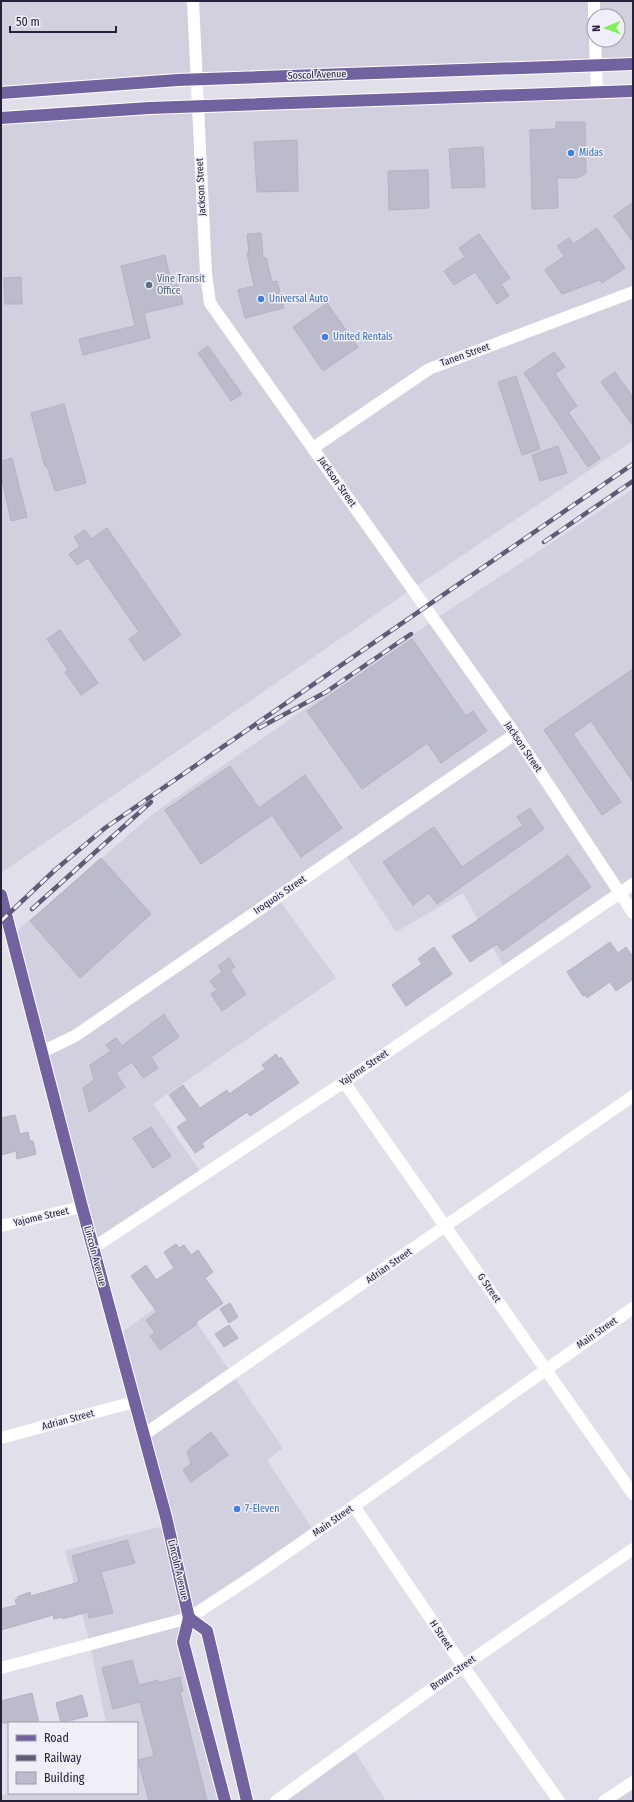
<svg xmlns="http://www.w3.org/2000/svg" width="634" height="1802" font-family="'Fira Sans Condensed',sans-serif">
	<style>
		.built { fill: #d2d0de; fill-rule: evenodd }
		.building { fill: #bcbbcb; stroke: #b3b1c4 }
		.lines { fill: none; stroke-linecap: round; stroke-linejoin: round }
		.major-casing { stroke: #fff; stroke-width: 14 }
		.minor { stroke: #fff; stroke-width: 12 }
		.major { stroke: #7263a0; stroke-width: 12 }
		.rail-casing { stroke: #605a76; stroke-width: 4.5 }
		.rail { stroke: #efeff7; stroke-width: 3; stroke-dasharray: 9; stroke-linecap: butt }
		.shop-dot { fill: #3f7fe0; stroke: #efeff7; stroke-width: 1.5 }
		.service-dot { fill: #5c6f8a; stroke: #efeff7; stroke-width: 1.5 }
		.labels { text-anchor: middle; dominant-baseline: central; stroke-width: 3; stroke-linejoin: round; paint-order: stroke }
		.street-label { font-size: 10px; fill: #26203a; stroke: #efeff7 }
		.shop-label { font-size: 10px; fill: #366cbe; stroke: #efeff7; text-anchor: start }
		.service-label { font-size: 10px; fill: #4e5e75; stroke: #efeff7; text-anchor: start }
	</style>
	<rect width="100%" height="100%" fill="#e0dfea"/>
	<!-- built -->
	<g class="built">
		<path d="M 1,1 L 633,1 L 633,64 L 1,93 ZM 594,16 L 618,16 L 618,40 L 594,40 Z"/>
		<path d="M 633,91 L 633,441 L 412,589 L 1,873 L 1,118 Z"/>
		<path d="M 633,489 L 633,884 L 506,971 L 463,893 L 396,932 L 344,852 L 277,897 L 336,978 L 153,1104 L 203,1175 L 93,1248 L 11,936 L 154,813 L 434,620 Z"/>
		<path d="M 176,1293 L 283,1448 L 267,1460 L 315,1533 L 189,1618 L 183,1642 L 225,1801 L 1,1801 L 1,1796 L 10,1793 L 137,1793 L 137,1723 L 106,1723 L 90,1644 L 65,1550 L 168,1525 L 117,1336 Z"/>
		<path d="M 351,1746 L 386,1801 L 276,1801 Z"/>
		<path d="M 633,1782 L 633,1801 L 604,1801 Z"/>
	</g>
	<!-- building -->
	<g class="building">
		<path d="M 556,122 L 585,122 L 586,173 L 578,178 L 557,178 L 558,208 L 532,209 L 530,130 L 556,129 Z"/>
		<path d="M 297,140 L 298,191 L 257,192 L 254,142 Z"/>
		<path d="M 483,147 L 485,187 L 452,188 L 449,149 Z"/>
		<path d="M 428,170 L 429,208 L 389,210 L 388,171 Z"/>
		<path d="M 633,202 L 633,242 L 614,216 Z"/>
		<path d="M 597,228 L 625,268 L 602,283 L 600,280 L 562,294 L 545,270 L 564,256 L 557,246 L 569,238 L 573,244 Z"/>
		<path d="M 261,233 L 263,258 L 266,257 L 272,282 L 277,281 L 284,308 L 245,318 L 238,290 L 254,286 L 247,253 L 249,253 L 247,234 Z"/>
		<path d="M 479,234 L 510,278 L 501,284 L 509,296 L 497,304 L 475,272 L 454,285 L 444,271 L 465,257 L 459,248 Z"/>
		<path d="M 165,255 L 172,286 L 178,285 L 183,304 L 144,313 L 150,338 L 83,355 L 79,339 L 135,326 L 121,266 Z"/>
		<path d="M 21,277 L 22,304 L 5,304 L 4,278 Z"/>
		<path d="M 327,303 L 358,347 L 323,371 L 293,327 Z"/>
		<path d="M 208,346 L 242,394 L 231,401 L 198,353 Z"/>
		<path d="M 554,352 L 565,367 L 555,374 L 577,406 L 568,412 L 600,458 L 588,467 L 524,373 Z"/>
		<path d="M 615,372 L 633,397 L 633,426 L 601,382 Z"/>
		<path d="M 516,376 L 540,449 L 522,455 L 498,382 Z"/>
		<path d="M 64,404 L 86,483 L 55,491 L 47,466 L 45,467 L 31,413 Z"/>
		<path d="M 558,446 L 567,473 L 540,481 L 532,455 Z"/>
		<path d="M 12,458 L 27,517 L 11,521 L 1,475 L 1,461 Z"/>
		<path d="M 107,528 L 181,635 L 144,661 L 129,639 L 139,632 L 88,558 L 77,565 L 69,554 L 80,546 L 74,537 L 85,530 L 91,539 Z"/>
		<path d="M 60,630 L 98,683 L 81,695 L 65,672 L 68,670 L 47,639 Z"/>
		<path d="M 412,639 L 466,716 L 473,711 L 487,731 L 441,763 L 427,743 L 362,789 L 307,711 Z"/>
		<path d="M 633,669 L 633,782 L 591,721 L 573,734 L 621,802 L 602,815 L 544,730 Z"/>
		<path d="M 230,766 L 259,808 L 305,775 L 342,828 L 301,857 L 272,815 L 201,864 L 165,810 Z"/>
		<path d="M 530,808 L 544,829 L 437,904 L 429,893 L 413,905 L 383,862 L 434,827 L 462,867 L 523,825 L 517,817 Z"/>
		<path d="M 568,855 L 591,887 L 502,951 L 497,944 L 470,962 L 452,936 L 472,924 Z"/>
		<path d="M 101,858 L 151,914 L 80,978 L 30,921 Z"/>
		<path d="M 610,942 L 618,953 L 626,947 L 633,957 L 633,979 L 616,991 L 610,982 L 587,998 L 585,995 L 583,996 L 567,972 Z"/>
		<path d="M 434,947 L 452,974 L 406,1006 L 392,985 L 422,964 L 418,959 Z"/>
		<path d="M 229,958 L 235,967 L 230,970 L 246,994 L 222,1011 L 211,994 L 217,990 L 210,981 L 222,972 L 218,966 Z"/>
		<path d="M 164,1014 L 179,1037 L 151,1057 L 158,1068 L 143,1078 L 132,1062 L 116,1073 L 125,1087 L 89,1112 L 83,1088 L 94,1080 L 90,1065 L 111,1051 L 106,1045 L 116,1038 L 122,1046 Z"/>
		<path d="M 276,1054 L 279,1059 L 281,1057 L 299,1083 L 250,1116 L 247,1112 L 202,1143 L 204,1147 L 195,1153 L 177,1127 L 187,1120 L 169,1095 L 183,1085 L 200,1108 L 227,1090 L 229,1094 L 265,1069 L 262,1065 Z"/>
		<path d="M 15,1115 L 20,1134 L 28,1132 L 30,1141 L 33,1141 L 36,1154 L 17,1159 L 16,1151 L 1,1155 L 1,1118 Z"/>
		<path d="M 151,1127 L 171,1156 L 153,1168 L 133,1138 Z"/>
		<path d="M 176,1244 L 179,1248 L 184,1245 L 191,1255 L 198,1250 L 213,1272 L 205,1278 L 223,1303 L 196,1322 L 197,1324 L 160,1350 L 150,1336 L 155,1333 L 146,1320 L 157,1312 L 131,1276 L 146,1265 L 156,1280 L 174,1268 L 164,1252 Z"/>
		<path d="M 230,1303 L 238,1317 L 229,1323 L 220,1309 Z"/>
		<path d="M 229,1325 L 238,1338 L 224,1347 L 215,1334 Z"/>
		<path d="M 211,1432 L 228,1455 L 191,1482 L 183,1470 L 191,1464 L 187,1451 Z"/>
		<path d="M 127,1540 L 135,1563 L 101,1572 L 113,1613 L 89,1618 L 88,1612 L 62,1619 L 62,1617 L 54,1619 L 53,1615 L 1,1630 L 1,1609 L 17,1605 L 15,1600 L 18,1599 L 17,1597 L 30,1592 L 31,1596 L 79,1582 L 72,1556 Z"/>
		<path d="M 132,1660 L 139,1685 L 158,1680 L 158,1683 L 180,1677 L 183,1691 L 180,1692 L 207,1801 L 149,1801 L 138,1760 L 154,1756 L 140,1702 L 113,1709 L 102,1668 Z"/>
		<path d="M 32,1693 L 39,1723 L 1,1723 L 1,1701 Z"/>
		<path d="M 82,1695 L 88,1716 L 61,1723 L 56,1703 Z"/>
	</g>
	<g class="lines">
		<defs>
			<g id="major">
				<path d="M 1,93 L 178,80 L 633,64"/>
				<path d="M 1,118 L 149,108 L 633,91"/>
				<path d="M 1,895 L 82,1207 L 166,1517 L 189,1618 L 183,1642 L 225,1801"/>
				<path d="M 189,1618 L 207,1631 L 247,1801"/>
			</g>
		</defs>
		<!-- major casing -->
		<use href="#major" class="major-casing"/>
		<!-- minor -->
		<g class="minor">
			<path d="M 193,1 L 206,274 L 210,303 L 515,734 L 633,913"/>
			<path d="M 594,1 L 594,16"/>
			<path d="M 595,40 L 597,92"/>
			<path d="M 313,448 L 429,369 L 633,292"/>
			<path d="M 42,1052 L 75,1036 L 515,734"/>
			<path d="M 344,1082 L 633,1494"/>
			<path d="M 1,1226 L 82,1207"/>
			<path d="M 93,1248 L 344,1082 L 633,884"/>
			<path d="M 145,1434 L 633,1096"/>
			<path d="M 1,1438 L 134,1402"/>
			<path d="M 354,1506 L 463,1666 L 559,1801"/>
			<path d="M 1,1668 L 189,1618 L 259,1572 L 354,1506 L 633,1308"/>
			<path d="M 276,1801 L 463,1666 L 633,1549"/>
			<path d="M 604,1801 L 633,1782"/>
		</g>
		<!-- major -->
		<use href="#major" class="major"/>
		<defs>
			<g id="rail">
				<path d="M 544,542 L 633,481"/>
				<path d="M 259,728 L 326,692 L 411,634"/>
				<path d="M 32,909 L 151,802"/>
				<path d="M 1,921 L 55,870 L 105,828 L 633,464"/>
			</g>
		</defs>
		<!-- rail casing -->
		<use href="#rail" class="rail-casing"/>
		<!-- rail -->
		<use href="#rail" class="rail"/>
	</g>
	<!-- markers -->
	<g class="shop-dot">
		<circle cx="571" cy="153" r="4"/>
		<circle cx="261" cy="299" r="4"/>
		<circle cx="325" cy="337" r="4"/>
		<circle cx="237" cy="1509" r="4"/>
	</g>
	<circle class="service-dot" cx="149" cy="285" r="4"/>
	<g class="labels">
		<!-- street labels -->
		<g class="street-label">
			<text transform="translate(317 75) rotate(-2)">Soscol Avenue</text>
			<text transform="translate(201 187) rotate(-93)">Jackson Street</text>
			<text transform="translate(465 355) rotate(-20)">Tanen Street</text>
			<text transform="translate(337 482) rotate(55)">Jackson Street</text>
			<text transform="translate(523 747) rotate(56)">Jackson Street</text>
			<text transform="translate(280 895) rotate(-34)">Iroquois Street</text>
			<text transform="translate(364 1068) rotate(-34)">Yajome Street</text>
			<text transform="translate(41 1217) rotate(-13)">Yajome Street</text>
			<text transform="translate(95 1256) rotate(75)">Lincoln Avenue</text>
			<text transform="translate(389 1266) rotate(-35)">Adrian Street</text>
			<text transform="translate(489 1288) rotate(55)">G Street</text>
			<text transform="translate(597 1333) rotate(-35)">Main Street</text>
			<text transform="translate(68 1420) rotate(-15)">Adrian Street</text>
			<text transform="translate(333 1521) rotate(-35)">Main Street</text>
			<text transform="translate(178 1570) rotate(77)">Lincoln Avenue</text>
			<text transform="translate(441 1635) rotate(56)">H Street</text>
			<text transform="translate(453 1673) rotate(-35)">Brown Street</text>
		</g>
		<!-- shop labels -->
		<g class="shop-label">
			<text x="579" y="153">Midas</text>
			<text x="269" y="299">Universal Auto</text>
			<text x="333" y="337">United Rentals</text>
			<text x="245" y="1509">7-Eleven</text>
		</g>
		<!-- service labels -->
		<g class="service-label">
			<text x="157" y="279">Vine Transit<tspan x="157" dy="12">Office</tspan></text>
		</g>
	</g>
	<!-- border -->
	<rect width="634" height="1802" fill="none" stroke="#26203a" stroke-width="4"/>
	<!-- legend -->
	<rect x="8" y="1722" width="130" height="72" fill="#efeff7" stroke="#9f9cab"/>
	<rect x="16" y="1735" width="20" height="6" fill="#7263a0" stroke="#9f9cab"/>
	<text x="44" y="1742" font-size="12" fill="#26203a">Road</text>
	<rect x="16" y="1755" width="20" height="6" fill="#605a76" stroke="#9f9cab"/>
	<text x="44" y="1762" font-size="12" fill="#26203a">Railway</text>
	<rect x="16" y="1772" width="20" height="12" fill="#bcbbcb" stroke="#9f9cab"/>
	<text x="44" y="1782" font-size="12" fill="#26203a">Building</text>
	<!-- north arrow -->
	<g transform="translate(606 28) rotate(268)"><circle r="19" fill="#efeff7" stroke="#9f9cab"/>
	<path d="M0-3L7 15L0 10L-7 15Z" fill="#7ef355"/>
	<text y="-6" font-size="11" font-weight="bold" text-anchor="middle" fill="#26203a">N</text>
	</g>
	<!-- scale -->
	<path d="M10 26v6h106v-6" fill="none" stroke="#26203a" stroke-width="2"/>
	<text x="16" y="26" font-size="12" fill="#26203a" stroke="#efeff7" stroke-width="3" paint-order="stroke">50 m</text>
</svg>
